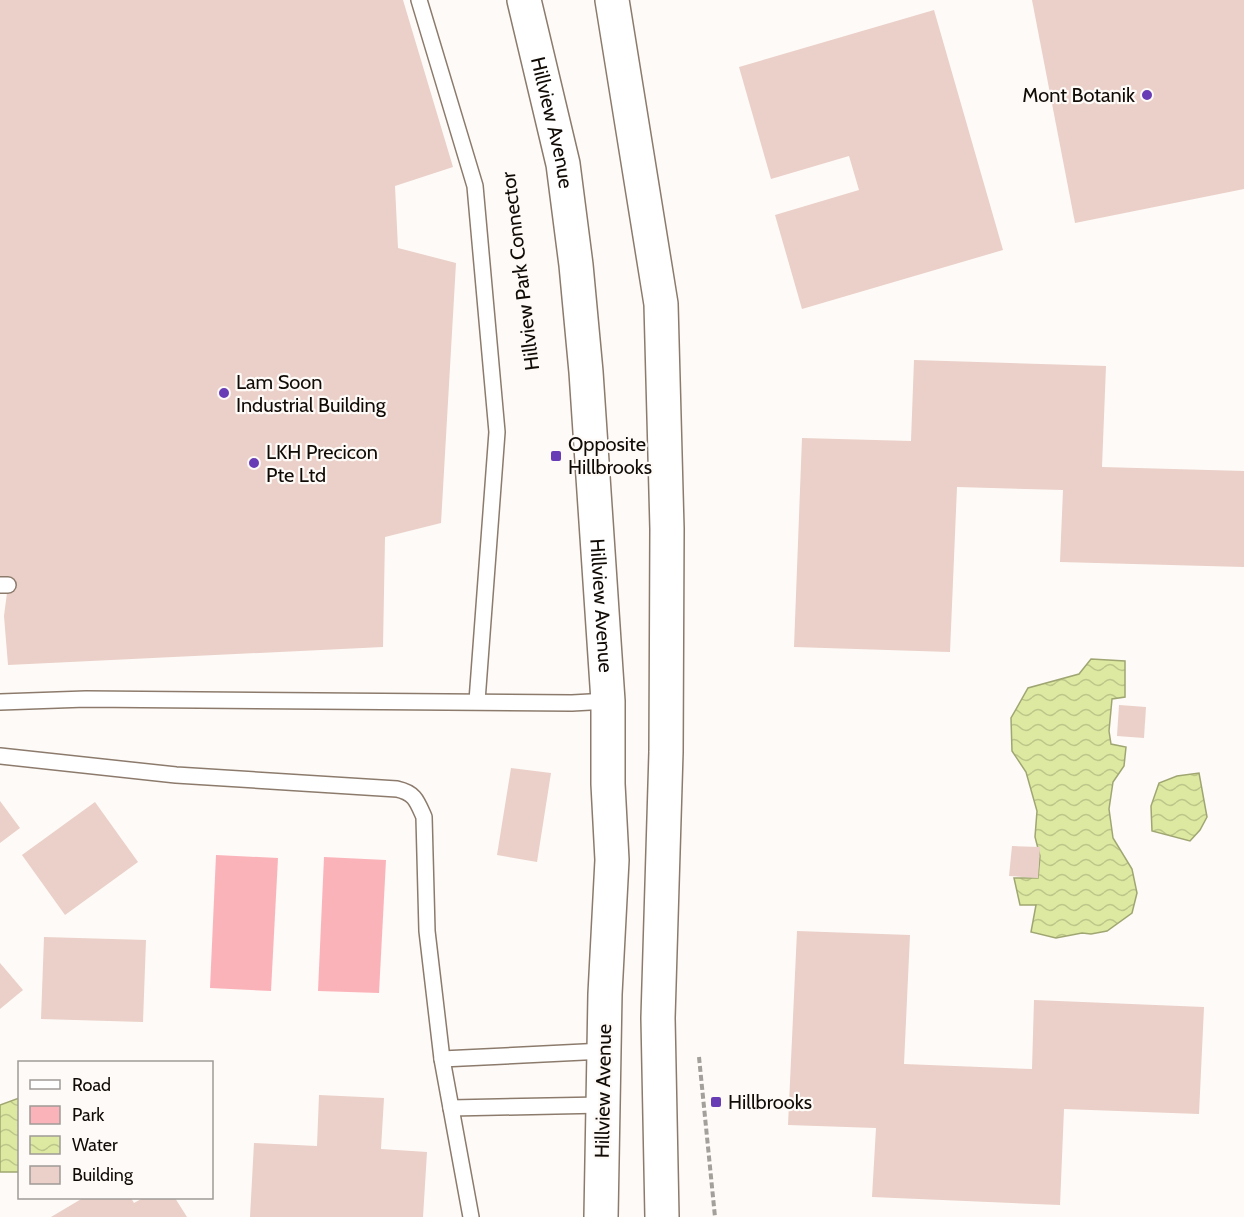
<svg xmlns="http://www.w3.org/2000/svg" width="1244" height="1217" font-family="Cabin,sans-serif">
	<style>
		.green { fill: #fbb3ba }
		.water { fill: url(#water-waves); stroke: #a0a672; stroke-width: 1.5 }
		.building { fill: #ead0c8 }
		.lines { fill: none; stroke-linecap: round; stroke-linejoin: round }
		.lane-casing { stroke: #8c7b6c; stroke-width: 18 }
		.secondary-casing { stroke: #8c7b6c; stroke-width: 36 }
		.path { stroke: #a39f9b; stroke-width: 4; stroke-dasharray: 6 3; stroke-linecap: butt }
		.lane { stroke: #fff; stroke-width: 15 }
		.secondary { stroke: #fff; stroke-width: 33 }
		.poi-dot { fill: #673cb4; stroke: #fefaf7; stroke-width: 2 }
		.labels { text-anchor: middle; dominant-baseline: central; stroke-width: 4.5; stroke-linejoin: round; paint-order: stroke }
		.poi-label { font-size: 20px; fill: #110b06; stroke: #fefaf7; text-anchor: start }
		.street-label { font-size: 20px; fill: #110b06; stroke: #fefaf7 }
	</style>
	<defs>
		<pattern id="water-waves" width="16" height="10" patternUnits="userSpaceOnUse" patternTransform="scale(1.5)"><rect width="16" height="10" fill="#dde9a1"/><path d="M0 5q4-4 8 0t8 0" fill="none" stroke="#bdc689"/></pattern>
	</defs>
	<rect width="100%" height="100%" fill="#fefaf7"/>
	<!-- green -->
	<g class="green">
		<path d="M 216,855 L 278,858 L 271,991 L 210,988 Z"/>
		<path d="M 324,857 L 386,860 L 379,993 L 318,991 Z"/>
	</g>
	<!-- water -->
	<g class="water">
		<path d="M 1091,659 L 1125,661 L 1125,697 L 1112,699 L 1109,731 L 1111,744 L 1126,747 L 1124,766 L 1113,782 L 1109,809 L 1113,838 L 1132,869 L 1137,893 L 1132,913 L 1107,931 L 1091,934 L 1082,933 L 1056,938 L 1031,932 L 1036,905 L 1020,905 L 1014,878 L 1038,878 L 1040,856 L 1035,837 L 1037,811 L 1026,772 L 1012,751 L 1011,718 L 1028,688 L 1079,674 Z"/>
		<path d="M 1199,773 L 1207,817 L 1200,830 L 1190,841 L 1152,831 L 1151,806 L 1159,783 L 1177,776 Z"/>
		<path d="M 19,1098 L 19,1172 L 0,1172 L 0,1105 Z"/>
	</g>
	<!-- building -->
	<g class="building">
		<path d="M 0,0 L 403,0 L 453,167 L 395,186 L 398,248 L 456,263 L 441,523 L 385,537 L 383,647 L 8,665 L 4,616 L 8,585 L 0,582 Z"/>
		<path d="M 1032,0 L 1244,0 L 1244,189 L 1075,223 Z"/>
		<path d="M 934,10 L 1003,250 L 802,309 L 775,215 L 859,190 L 849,156 L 771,179 L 739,67 Z"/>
		<path d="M 914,360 L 1106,366 L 1102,467 L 1244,471 L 1244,567 L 1060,562 L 1063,490 L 957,487 L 950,652 L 794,647 L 802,438 L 911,441 Z"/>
		<path d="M 1119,705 L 1146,707 L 1144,738 L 1117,736 Z"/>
		<path d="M 511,768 L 551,773 L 537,862 L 497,855 Z"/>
		<path d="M 0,801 L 20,828 L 0,843 Z"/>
		<path d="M 95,802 L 138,862 L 65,915 L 22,855 Z"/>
		<path d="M 1012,846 L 1040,847 L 1038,878 L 1009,876 Z"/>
		<path d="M 797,931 L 910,935 L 904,1064 L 1032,1069 L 1034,1000 L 1204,1007 L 1199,1114 L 1064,1109 L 1060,1205 L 872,1197 L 876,1128 L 788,1125 Z"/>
		<path d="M 44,937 L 146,940 L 143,1022 L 41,1019 Z"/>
		<path d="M 0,963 L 23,990 L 0,1009 Z"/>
		<path d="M 319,1095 L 384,1098 L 381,1149 L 427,1152 L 423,1217 L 250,1217 L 254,1143 L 317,1146 Z"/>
		<path d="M 83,1198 L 131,1198 L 134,1203 L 143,1198 L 175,1198 L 187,1217 L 51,1217 Z"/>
	</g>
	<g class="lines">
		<defs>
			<g id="lane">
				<path d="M 419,0 L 475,186 L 497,432 L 477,701"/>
				<path d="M 0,585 L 8,585"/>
				<path d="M 0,702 L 86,699 L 572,703 L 608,701"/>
				<path d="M 0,756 L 176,775 L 397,789 C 415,793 417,801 424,817 L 427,931 L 442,1059 L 471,1217"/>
				<path d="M 442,1059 L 604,1051"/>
				<path d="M 451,1108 L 603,1105"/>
			</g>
			<g id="secondary">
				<path id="s1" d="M 524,0 L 563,164 L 576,265 L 586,372 L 608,701 L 608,784 L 612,860 L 605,994 L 601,1217"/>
				<path d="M 612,0 L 661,304 L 667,529 L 666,752 L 658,1018 L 662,1217"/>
			</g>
		</defs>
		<!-- lane casing -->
		<use href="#lane" class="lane-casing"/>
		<!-- secondary casing -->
		<use href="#secondary" class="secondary-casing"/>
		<!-- path -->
		<path class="path" d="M 699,1057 L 715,1217"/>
		<!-- lane -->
		<use href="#lane" class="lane"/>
		<!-- secondary -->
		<use href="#secondary" class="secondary"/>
	</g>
	<!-- markers -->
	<g class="poi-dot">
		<circle cx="1147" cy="95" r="6"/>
		<circle cx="224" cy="393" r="6"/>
		<rect x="550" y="450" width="12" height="12" rx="3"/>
		<circle cx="254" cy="463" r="6"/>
		<rect x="710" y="1096" width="12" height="12" rx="3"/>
	</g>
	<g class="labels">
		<!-- poi labels -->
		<g class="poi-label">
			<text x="1135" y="95" text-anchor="end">Mont Botanik</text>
			<text x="236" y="382">Lam Soon<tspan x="236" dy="23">Industrial Building</tspan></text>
			<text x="568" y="444">Opposite<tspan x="568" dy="23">Hillbrooks</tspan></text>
			<text x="266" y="452">LKH Precicon<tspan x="266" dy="23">Pte Ltd</tspan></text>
			<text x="728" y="1102">Hillbrooks</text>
		</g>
		<!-- street labels -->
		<g class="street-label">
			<text stroke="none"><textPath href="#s1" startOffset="126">Hillview Avenue</textPath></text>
			<text transform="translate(520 271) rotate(-97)">Hillview Park Connector</text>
			<text stroke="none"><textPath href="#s1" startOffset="612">Hillview Avenue</textPath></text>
			<text transform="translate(603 1091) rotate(-89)">Hillview Avenue</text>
		</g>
	</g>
	<!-- legend -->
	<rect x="18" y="1061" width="195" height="138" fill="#fefaf7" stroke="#9f9a97" stroke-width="1.5"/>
	<rect x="30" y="1080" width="30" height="9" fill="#ffffff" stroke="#9f9a97" stroke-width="1.5"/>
	<text x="72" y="1091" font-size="18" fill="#110b06">Road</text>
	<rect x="30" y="1106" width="30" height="18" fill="#fbb3ba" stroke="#9f9a97" stroke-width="1.5"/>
	<text x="72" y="1121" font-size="18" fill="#110b06">Park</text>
	<rect x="30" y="1136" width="30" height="18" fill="url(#water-waves)" stroke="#9f9a97" stroke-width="1.5"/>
	<text x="72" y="1151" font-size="18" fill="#110b06">Water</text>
	<rect x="30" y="1166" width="30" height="18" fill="#ead0c8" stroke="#9f9a97" stroke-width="1.5"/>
	<text x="72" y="1181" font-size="18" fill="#110b06">Building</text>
</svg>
